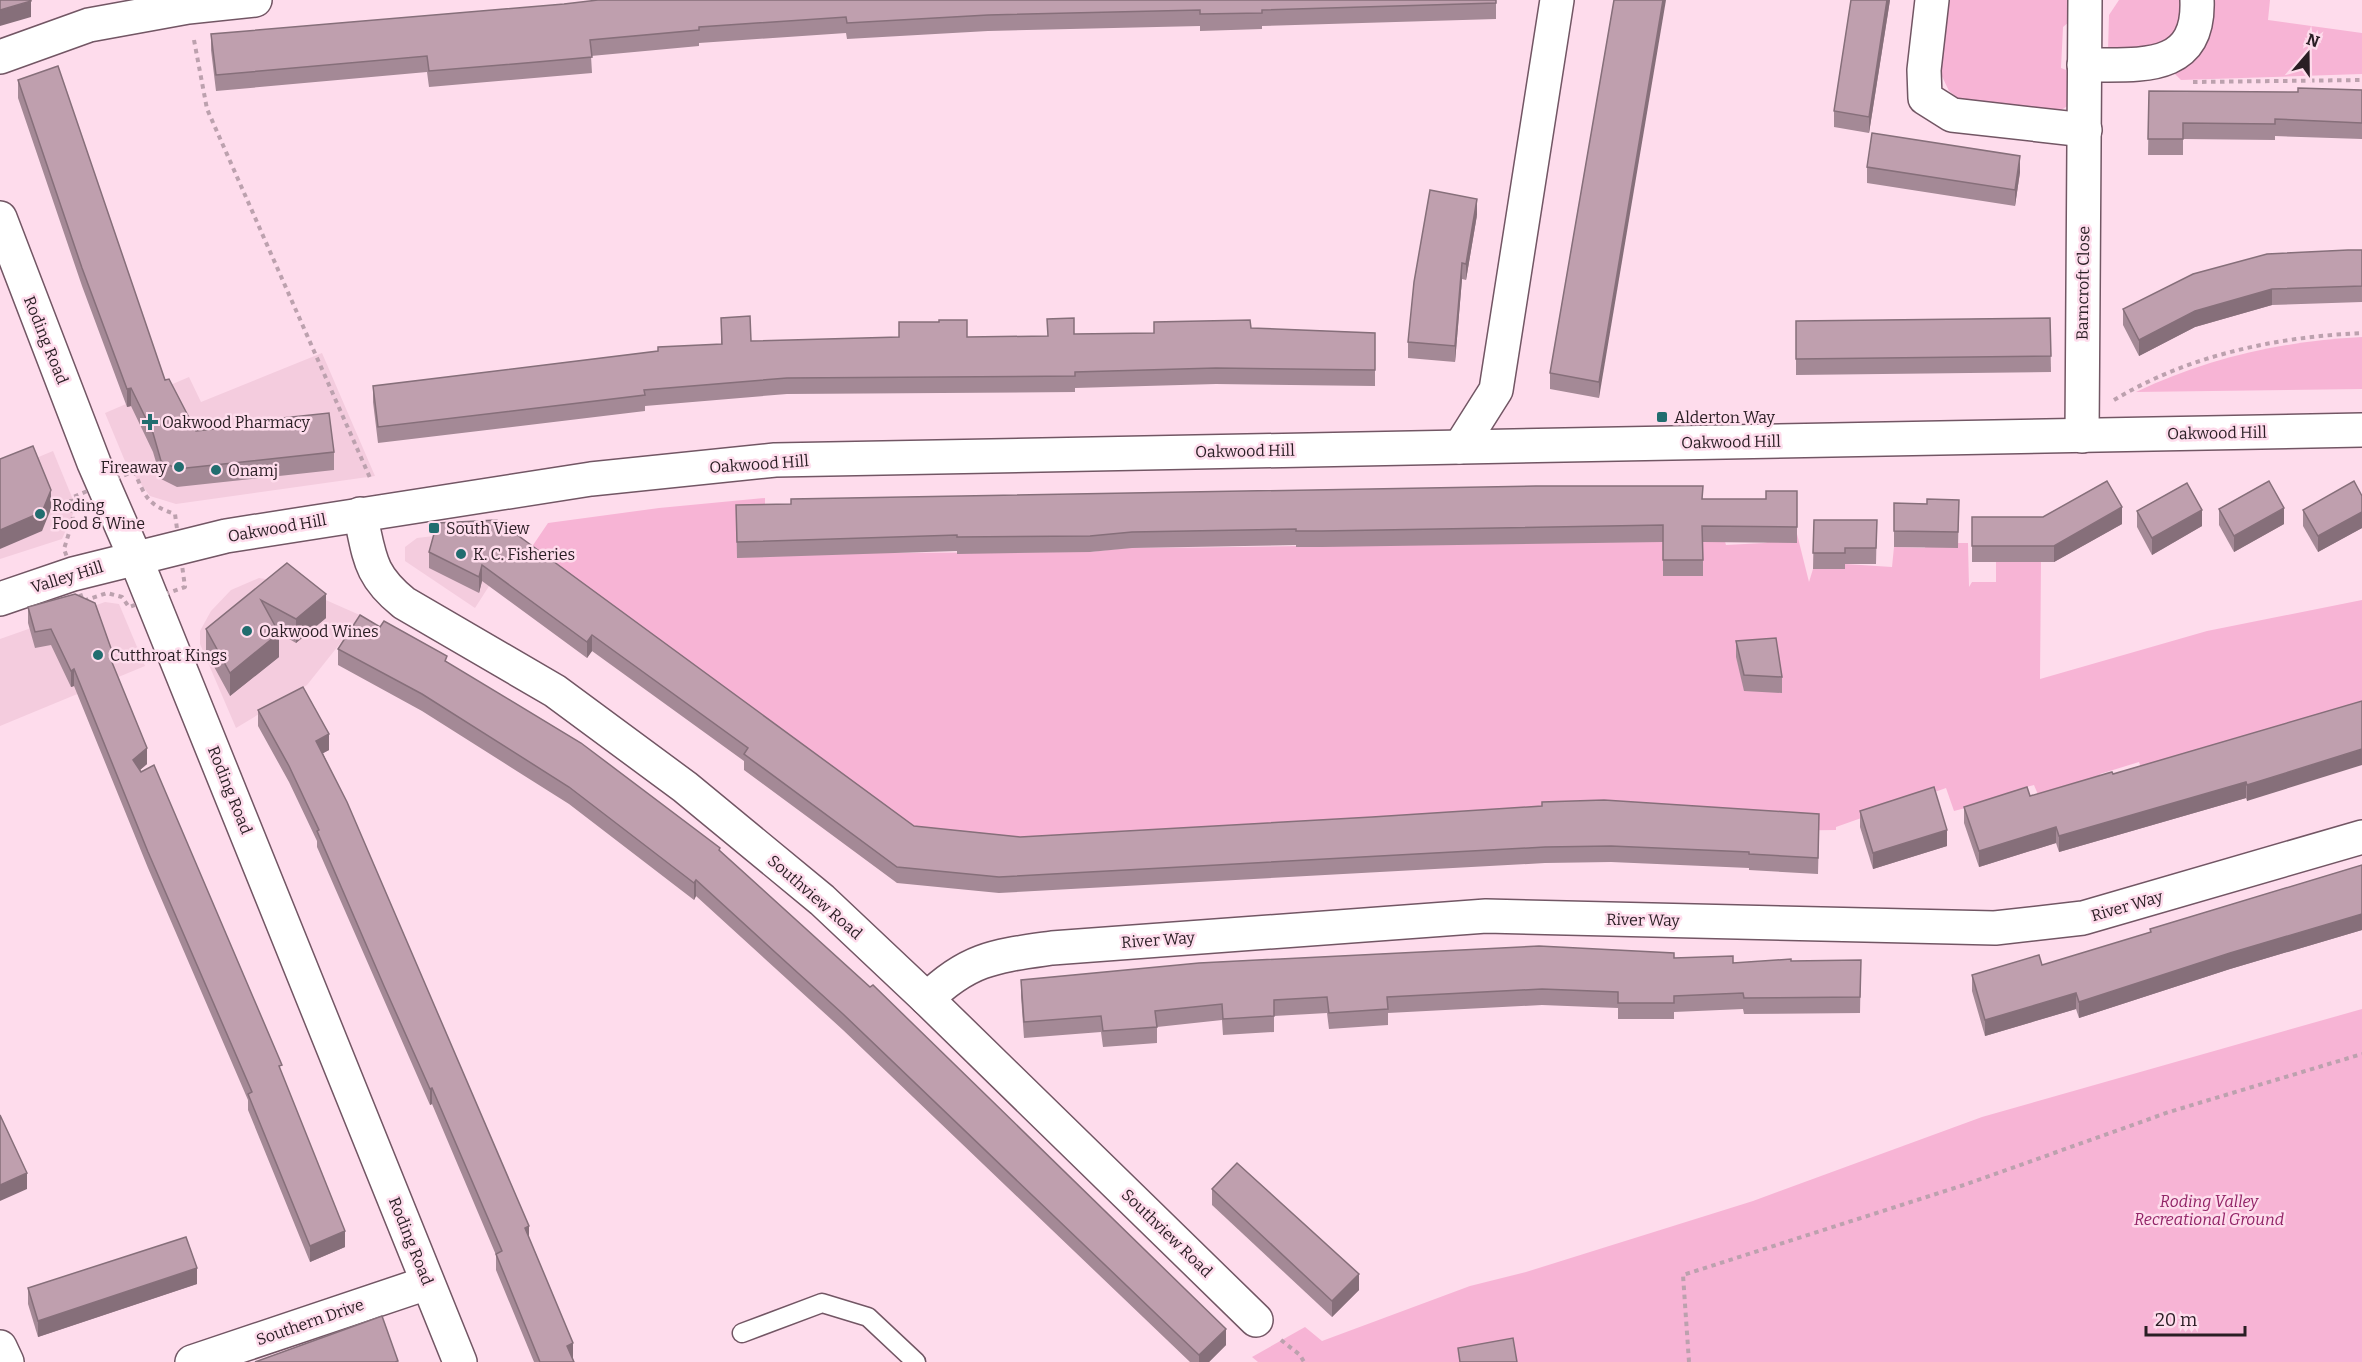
<svg xmlns="http://www.w3.org/2000/svg" width="2362" height="1362" font-family="Bitter,serif">
	<style>
		.built { fill: #f4ccde }
		.green { fill: #f7b4d5 }
		.lines { fill: none; stroke-linecap: round; stroke-linejoin: round }
		.lane-casing { stroke: #725664; stroke-width: 21 }
		.street-casing { stroke: #725664; stroke-width: 36 }
		.secondary-casing { stroke: #725664; stroke-width: 36 }
		.path { stroke: #bca1ae; stroke-width: 4; stroke-dasharray: 4.5 4.5; stroke-linecap: butt }
		.lane { stroke: #fff; stroke-width: 18 }
		.street { stroke: #fff; stroke-width: 33 }
		.secondary { stroke: #fff; stroke-width: 33 }
		.wall { fill: #a48996 }
		.shaded-wall { fill: #866f7a }
		.building { fill: #bf9fae; stroke: #866f7a; stroke-width: 1.5 }
		.poi-dot { fill: #216d6f; stroke: #fedcec; stroke-width: 2 }
		.labels { text-anchor: middle; dominant-baseline: central; stroke-width: 5; stroke-linejoin: round; paint-order: stroke }
		.street-label { font-size: 16px; fill: #2a1e24; stroke: #fedcec }
		.poi-label { font-size: 16px; fill: #2a1e24; stroke: #fedcec; text-anchor: start }
		.park-label { font-size: 16px; font-style: italic; fill: #922467; stroke: #fedcec }
	</style>
	<rect width="100%" height="100%" fill="#fedcec"/>
	<!-- built -->
	<g class="built">
		<path d="M 322,353 L 375,476 L 176,504 L 150,496 L 127,466 L 105,413 L 189,377 L 201,402 Z"/>
		<path d="M 53,451 L 76,507 L 62,539 L 0,559 L 0,473 Z"/>
		<path d="M 528,525 L 475,608 L 405,561 L 405,547 L 417,538 Z"/>
		<path d="M 259,578 L 285,582 L 362,616 L 307,685 L 236,728 L 200,644 L 200,631 L 211,611 L 231,590 Z"/>
		<path d="M 105,602 L 119,604 L 145,666 L 0,726 L 0,639 Z"/>
	</g>
	<!-- green -->
	<g class="green">
		<path d="M 1948,0 L 2074,0 L 2075,17 L 2063,27 L 2061,68 L 2074,73 L 2069,105 L 2058,112 L 1964,103 L 1949,91 L 1940,72 Z"/>
		<path d="M 2119,0 L 2188,0 L 2188,21 L 2154,51 L 2108,51 L 2109,15 Z"/>
		<path d="M 2212,0 L 2270,0 L 2268,20 L 2362,33 L 2362,74 L 2181,80 L 2169,68 Z"/>
		<path d="M 2362,337 L 2362,389 L 2136,392 C 2208,358 2283,341 2362,337 Z"/>
		<path d="M 765,498 L 765,520 L 880,553 L 1090,552 L 1126,548 C 1305,547 1484,542 1663,542 L 1664,576 L 1702,576 L 1702,526 L 1721,528 L 1726,545 L 1764,543 L 1797,534 L 1809,582 L 1813,569 L 1845,569 L 1845,564 L 1892,567 L 1894,547 L 1925,548 L 1926,543 L 1968,543 L 1969,587 L 1972,582 L 1996,582 L 1996,562 L 2041,562 L 2040,679 L 2207,631 L 2362,600 L 2362,716 L 2238,737 L 2215,745 L 2145,779 L 2139,762 L 2100,774 L 2104,790 L 2039,797 L 2034,785 L 2015,790 L 2019,806 L 1973,806 L 1954,811 L 1946,788 L 1836,827 L 1836,830 L 907,841 L 525,557 L 548,523 L 659,508 Z"/>
		<path d="M 2362,1009 L 2362,1362 L 1258,1362 L 1252,1357 L 1305,1327 L 1322,1341 L 1470,1286 L 1526,1272 L 1753,1201 L 1982,1117 Z"/>
	</g>
	<g class="lines">
		<defs>
			<path id="lane" d="M 742,1333 L 822,1303 L 868,1317 L 916,1362"/>
			<g id="street">
				<path d="M 1932,0 L 1924,70 L 1925,98 L 1952,115 L 2085,130"/>
				<path d="M 0,57 L 89,25 L 188,7 L 255,0"/>
				<path d="M 2084,65 C 2137,64 2200,74 2197,0"/>
				<path d="M 2082,436 L 2085,0"/>
				<path d="M 1460,447 L 1496,390 L 1557,0"/>
				<path d="M 360,514 C 370,556 368,574 404,603 L 555,691 L 685,787 L 822,900 L 927,999 L 1256,1320"/>
				<path d="M 135,557 L 460,1362"/>
				<path d="M 927,999 C 969,958 996,956 1052,948 L 1486,916 L 1995,928 L 2083,918 L 2362,837"/>
				<path d="M 0,1347 L 7,1362"/>
				<path d="M 192,1362 L 427,1283"/>
			</g>
			<g id="secondary">
				<path d="M 0,218 L 94,463 L 135,557"/>
				<path d="M 0,599 L 73,574 L 226,536 L 591,479 L 775,460 L 2362,430"/>
			</g>
		</defs>
		<!-- lane casing -->
		<use href="#lane" class="lane-casing"/>
		<!-- street casing -->
		<use href="#street" class="street-casing"/>
		<!-- secondary casing -->
		<use href="#secondary" class="secondary-casing"/>
		<!-- path -->
		<g class="path">
			<path d="M 194,40 L 207,109 L 371,480"/>
			<path d="M 2193,82 L 2362,80"/>
			<path d="M 2114,400 C 2189,355 2276,337 2362,333"/>
			<path d="M 134,471 C 145,496 147,505 175,514 L 185,587 L 129,607 L 122,597 L 107,593 L 83,601 L 64,549 L 73,520 L 71,498 Z"/>
			<path d="M 1281,1340 L 1300,1355 L 1304,1362"/>
			<path d="M 1689,1362 L 1683,1275 L 1967,1184 L 2169,1112 L 2362,1054"/>
		</g>
		<!-- lane -->
		<use href="#lane" class="lane"/>
		<!-- street -->
		<use href="#street" class="street"/>
		<!-- secondary -->
		<use href="#secondary" class="secondary"/>
	</g>
	<!-- wall -->
	<g class="wall">
		<path d="M 1496,0 L 1496,19 L 1262,26 L 1262,29 L 1200,31 L 1200,26 L 988,31 L 847,39 L 846,33 L 699,43 L 699,46 L 591,56 L 592,73 L 429,87 L 427,72 L 216,91 L 211,50 L 211,34 Z"/>
		<path d="M 1614,0 L 1599,398 L 1550,389 L 1550,373 Z"/>
		<path d="M 1851,0 L 1890,0 L 1869,133 L 1834,127 L 1834,111 Z"/>
		<path d="M 18,80 L 165,380 L 196,431 L 283,422 L 283,418 L 334,452 L 334,470 L 177,487 L 161,479 L 153,452 L 131,406 L 127,407 L 82,286 L 18,98 Z"/>
		<path d="M 2362,90 L 2362,139 L 2275,136 L 2275,140 L 2183,139 L 2183,155 L 2148,155 L 2149,91 L 2298,92 Z"/>
		<path d="M 1867,167 L 2020,172 L 2015,206 L 1867,183 Z"/>
		<path d="M 1477,215 L 1466,280 L 1462,279 L 1455,362 L 1408,358 L 1408,342 Z"/>
		<path d="M 2362,250 L 2362,302 L 2272,305 L 2195,327 L 2139,356 L 2123,325 L 2123,309 Z"/>
		<path d="M 721,318 L 751,341 L 1047,336 L 1074,334 L 1154,333 L 1251,328 L 1375,333 L 1375,386 L 1216,384 L 1075,388 L 1075,392 L 787,394 L 645,406 L 645,411 L 378,443 L 373,402 L 373,386 L 721,344 Z"/>
		<path d="M 2050,318 L 2051,372 L 1796,375 L 1796,321 Z"/>
		<path d="M 1797,491 L 1797,543 L 1703,542 L 1703,576 L 1663,576 L 1663,542 L 1322,547 L 1296,547 L 1296,545 L 1132,548 L 1090,552 L 957,554 L 957,551 L 737,558 L 736,505 L 1702,499 L 1766,499 Z"/>
		<path d="M 2362,496 L 2362,528 L 2318,552 L 2303,526 L 2303,510 Z"/>
		<path d="M 1959,500 L 1958,548 L 1894,547 L 1894,503 L 1927,504 Z"/>
		<path d="M 2219,509 L 2284,524 L 2234,552 L 2219,525 Z"/>
		<path d="M 2137,511 L 2202,526 L 2152,555 L 2137,527 Z"/>
		<path d="M 1972,517 L 2122,524 L 2054,562 L 1972,562 Z"/>
		<path d="M 1814,520 L 1877,520 L 1876,564 L 1845,564 L 1845,569 L 1813,569 Z"/>
		<path d="M 437,523 L 914,826 L 1020,837 L 1819,830 L 1818,874 L 1749,870 L 1749,868 L 1611,862 L 1545,863 L 999,893 L 897,883 L 744,770 L 744,761 L 592,651 L 587,658 L 482,581 L 479,593 L 429,568 L 429,552 Z"/>
		<path d="M 287,563 L 326,618 L 296,643 L 279,633 L 279,657 L 230,696 L 206,652 L 206,629 Z"/>
		<path d="M 28,607 L 113,665 L 147,764 L 140,770 L 282,1074 L 345,1247 L 310,1262 L 248,1110 L 248,1100 L 148,868 L 74,686 L 71,687 L 51,645 L 35,648 L 28,623 Z"/>
		<path d="M 1736,641 L 1782,677 L 1782,693 L 1744,691 L 1736,657 Z"/>
		<path d="M 338,649 L 447,662 L 720,851 L 1226,1345 L 1209,1362 L 1190,1362 L 843,1030 L 696,896 L 694,900 L 569,804 L 422,711 L 338,665 Z"/>
		<path d="M 2362,701 L 2247,801 L 2246,798 L 2059,852 L 2056,843 L 1979,867 L 1964,823 L 1964,807 L 2030,796 L 2113,774 Z"/>
		<path d="M 258,710 L 329,750 L 323,753 L 529,1238 L 574,1362 L 534,1362 L 496,1270 L 496,1255 L 432,1104 L 430,1105 L 317,847 L 317,841 L 289,782 L 258,726 Z"/>
		<path d="M 1860,811 L 1947,846 L 1873,869 L 1860,827 Z"/>
		<path d="M 2362,865 L 2362,930 L 2230,969 L 2079,1018 L 2076,1009 L 1985,1036 L 1972,991 L 1972,975 L 2042,965 L 2150,933 L 2150,929 Z"/>
		<path d="M 1674,958 L 1733,963 L 1861,960 L 1860,1013 L 1744,1014 L 1743,1009 L 1674,1012 L 1674,1019 L 1618,1019 L 1618,1008 L 1542,1005 L 1388,1013 L 1388,1025 L 1329,1029 L 1327,1013 L 1274,1016 L 1274,1032 L 1223,1035 L 1222,1020 L 1157,1027 L 1157,1043 L 1103,1047 L 1101,1032 L 1024,1038 L 1021,996 L 1021,980 Z"/>
		<path d="M 1212,1189 L 1359,1290 L 1332,1317 L 1212,1205 Z"/>
		<path d="M 197,1284 L 38,1337 L 28,1304 L 28,1288 Z"/>
	</g>
	<!-- shaded-wall -->
	<g class="shaded-wall">
		<path d="M 1663,0 L 1666,0 L 1599,398 L 1599,382 Z"/>
		<path d="M 1887,0 L 1890,0 L 1869,133 L 1869,117 Z"/>
		<path d="M 31,1 L 31,17 L 0,26 L 0,10 Z"/>
		<path d="M 2020,156 L 2020,172 L 2015,206 L 2015,190 Z"/>
		<path d="M 1477,199 L 1477,215 L 1466,280 L 1466,264 Z"/>
		<path d="M 1462,263 L 1462,279 L 1455,362 L 1455,346 Z"/>
		<path d="M 2272,289 L 2272,305 L 2195,327 L 2139,356 L 2139,340 L 2195,311 Z"/>
		<path d="M 131,388 L 131,406 L 127,407 L 127,389 Z"/>
		<path d="M 51,490 L 51,509 L 42,531 L 0,549 L 0,530 Z"/>
		<path d="M 2122,507 L 2122,524 L 2054,562 L 2054,546 Z"/>
		<path d="M 2284,508 L 2284,524 L 2234,552 L 2234,536 Z"/>
		<path d="M 2202,510 L 2202,526 L 2152,555 L 2152,538 Z"/>
		<path d="M 2362,512 L 2362,528 L 2318,552 L 2318,536 Z"/>
		<path d="M 482,565 L 482,581 L 479,593 L 479,577 Z"/>
		<path d="M 326,594 L 326,618 L 296,643 L 296,619 Z"/>
		<path d="M 279,633 L 279,657 L 230,696 L 230,673 Z"/>
		<path d="M 592,635 L 592,651 L 587,658 L 587,642 Z"/>
		<path d="M 113,654 L 113,670 L 109,655 Z"/>
		<path d="M 74,669 L 74,686 L 71,687 L 71,671 Z"/>
		<path d="M 329,734 L 329,750 L 316,757 L 316,741 Z"/>
		<path d="M 147,748 L 147,764 L 133,776 L 133,760 Z"/>
		<path d="M 2362,749 L 2362,765 L 2247,801 L 2247,785 Z"/>
		<path d="M 2246,782 L 2246,798 L 2059,852 L 2059,836 Z"/>
		<path d="M 2056,827 L 2056,843 L 1979,867 L 1979,851 Z"/>
		<path d="M 1947,830 L 1947,846 L 1873,869 L 1873,853 Z"/>
		<path d="M 696,880 L 696,896 L 694,900 L 694,883 Z"/>
		<path d="M 2362,914 L 2362,930 L 2230,969 L 2079,1018 L 2079,1002 L 2230,953 Z"/>
		<path d="M 2076,993 L 2076,1009 L 1985,1036 L 1985,1020 Z"/>
		<path d="M 432,1088 L 432,1104 L 430,1105 L 430,1089 Z"/>
		<path d="M 27,1173 L 27,1189 L 0,1201 L 0,1185 Z"/>
		<path d="M 529,1226 L 529,1242 L 525,1228 Z"/>
		<path d="M 345,1231 L 345,1247 L 310,1262 L 310,1246 Z"/>
		<path d="M 197,1268 L 197,1284 L 38,1337 L 38,1321 Z"/>
		<path d="M 1359,1274 L 1359,1290 L 1332,1317 L 1332,1301 Z"/>
		<path d="M 1226,1329 L 1226,1345 L 1209,1362 L 1199,1362 L 1199,1355 Z"/>
		<path d="M 573,1343 L 573,1360 L 567,1346 Z"/>
	</g>
	<!-- building -->
	<g class="building">
		<path d="M 0,0 L 31,0 L 31,1 L 0,10 Z"/>
		<path d="M 598,0 L 1496,0 L 1496,3 L 1262,10 L 1262,13 L 1200,14 L 1200,10 L 988,15 L 847,23 L 846,17 L 699,27 L 699,30 L 590,40 L 592,57 L 537,62 L 429,71 L 427,56 L 216,75 L 211,34 L 564,4 Z"/>
		<path d="M 1614,0 L 1663,0 L 1599,382 L 1550,373 Z"/>
		<path d="M 1851,0 L 1887,0 L 1869,117 L 1834,111 Z"/>
		<path d="M 58,66 L 165,380 L 169,379 L 196,431 L 284,422 L 283,418 L 329,413 L 334,452 L 177,469 L 161,461 L 153,433 L 131,388 L 127,389 L 82,268 L 18,80 Z"/>
		<path d="M 2298,88 L 2362,90 L 2362,123 L 2275,119 L 2275,124 L 2183,123 L 2183,139 L 2148,139 L 2149,91 L 2298,92 Z"/>
		<path d="M 1872,133 L 2020,156 L 2015,190 L 1867,167 Z"/>
		<path d="M 1430,190 L 1477,199 L 1466,264 L 1462,263 L 1455,346 L 1408,342 L 1414,282 Z"/>
		<path d="M 2348,250 L 2362,250 L 2362,286 L 2272,289 L 2195,311 L 2139,340 L 2123,309 L 2193,274 L 2267,254 Z"/>
		<path d="M 750,316 L 751,341 L 899,337 L 899,322 L 939,322 L 939,320 L 967,320 L 967,337 L 1048,336 L 1047,319 L 1074,318 L 1074,334 L 1154,333 L 1154,322 L 1250,320 L 1251,328 L 1375,333 L 1375,370 L 1216,368 L 1075,372 L 1075,376 L 787,378 L 644,390 L 645,395 L 378,427 L 373,386 L 658,351 L 658,347 L 722,344 L 721,318 Z"/>
		<path d="M 2050,318 L 2051,356 L 1796,359 L 1796,321 Z"/>
		<path d="M 33,446 L 51,490 L 42,512 L 0,530 L 0,459 Z"/>
		<path d="M 2107,481 L 2122,507 L 2054,546 L 1972,546 L 1972,517 L 2043,517 Z"/>
		<path d="M 2269,481 L 2284,508 L 2234,536 L 2219,509 Z"/>
		<path d="M 2354,481 L 2362,496 L 2362,512 L 2318,536 L 2303,510 Z"/>
		<path d="M 2187,483 L 2202,510 L 2152,538 L 2137,511 Z"/>
		<path d="M 1536,486 L 1703,486 L 1702,499 L 1766,499 L 1766,491 L 1797,491 L 1797,527 L 1702,526 L 1703,560 L 1663,560 L 1663,525 L 1322,531 L 1296,531 L 1296,529 L 1132,532 L 1090,536 L 957,537 L 957,535 L 737,542 L 736,505 L 791,504 L 791,499 Z"/>
		<path d="M 1927,499 L 1959,500 L 1958,532 L 1894,531 L 1894,503 L 1927,504 Z"/>
		<path d="M 497,520 L 914,826 L 1020,837 L 1372,817 L 1542,806 L 1542,802 L 1604,800 L 1819,814 L 1818,858 L 1749,854 L 1749,852 L 1611,846 L 1545,847 L 999,877 L 897,867 L 744,754 L 748,748 L 592,635 L 587,642 L 482,565 L 479,577 L 429,552 L 437,523 Z"/>
		<path d="M 1814,520 L 1877,520 L 1876,548 L 1845,548 L 1845,553 L 1813,553 Z"/>
		<path d="M 287,563 L 326,594 L 296,619 L 261,600 L 279,633 L 230,673 L 206,629 Z"/>
		<path d="M 75,594 L 95,603 L 113,654 L 109,655 L 147,748 L 133,760 L 141,772 L 154,765 L 282,1065 L 279,1066 L 345,1231 L 310,1246 L 248,1094 L 252,1092 L 148,852 L 74,669 L 71,671 L 51,629 L 35,632 L 28,607 Z"/>
		<path d="M 360,615 L 380,627 L 384,621 L 447,656 L 445,661 L 581,743 L 720,848 L 719,850 L 870,987 L 873,985 L 1226,1329 L 1199,1355 L 843,1014 L 696,880 L 694,883 L 569,787 L 422,694 L 338,649 Z"/>
		<path d="M 1776,638 L 1782,677 L 1744,675 L 1736,641 Z"/>
		<path d="M 303,687 L 329,734 L 316,741 L 347,802 L 529,1226 L 525,1228 L 573,1343 L 567,1346 L 574,1362 L 540,1362 L 496,1254 L 502,1251 L 432,1088 L 430,1089 L 384,986 L 317,831 L 319,830 L 289,766 L 258,710 Z"/>
		<path d="M 2362,701 L 2362,749 L 2247,785 L 2246,782 L 2059,836 L 2056,827 L 1979,851 L 1964,807 L 2027,787 L 2030,796 L 2112,772 L 2113,774 Z"/>
		<path d="M 1934,787 L 1947,830 L 1873,853 L 1860,811 Z"/>
		<path d="M 2362,865 L 2362,914 L 2230,953 L 2079,1002 L 2076,993 L 1985,1020 L 1972,975 L 2039,955 L 2042,965 L 2151,932 L 2150,929 Z"/>
		<path d="M 1539,946 L 1674,953 L 1674,958 L 1733,956 L 1733,963 L 1791,959 L 1791,961 L 1861,960 L 1860,997 L 1744,998 L 1743,993 L 1674,996 L 1674,1003 L 1618,1003 L 1618,992 L 1542,989 L 1387,997 L 1388,1009 L 1329,1013 L 1327,997 L 1274,1000 L 1274,1016 L 1223,1019 L 1222,1004 L 1155,1011 L 1157,1027 L 1103,1031 L 1101,1016 L 1024,1022 L 1021,980 L 1199,963 Z"/>
		<path d="M 0,1115 L 27,1173 L 0,1185 Z"/>
		<path d="M 1237,1163 L 1359,1274 L 1332,1301 L 1212,1189 Z"/>
		<path d="M 186,1237 L 197,1268 L 38,1321 L 28,1288 Z"/>
		<path d="M 382,1316 L 398,1361 L 395,1362 L 255,1362 Z"/>
		<path d="M 1513,1338 L 1517,1362 L 1460,1362 L 1458,1348 Z"/>
	</g>
	<!-- markers -->
	<g class="poi-dot">
		<rect x="1656" y="411" width="12" height="12" rx="3"/>
		<path d="M147 413h6v6h6v6h-6v6h-6v-6h-6v-6h6z"/>
		<circle cx="179" cy="467" r="6"/>
		<circle cx="216" cy="470" r="6"/>
		<circle cx="40" cy="514" r="6"/>
		<rect x="428" y="522" width="12" height="12" rx="3"/>
		<circle cx="461" cy="554" r="6"/>
		<circle cx="247" cy="631" r="6"/>
		<circle cx="98" cy="655" r="6"/>
	</g>
	<g class="labels">
		<!-- street labels -->
		<g class="street-label">
			<text transform="translate(2083 283) rotate(-89)">Barncroft Close</text>
			<text transform="translate(46 340) rotate(68)">Roding Road</text>
			<text transform="translate(2217 433) rotate(-1)">Oakwood Hill</text>
			<text transform="translate(1731 442) rotate(-1)">Oakwood Hill</text>
			<text transform="translate(1245 451) rotate(-1)">Oakwood Hill</text>
			<text transform="translate(759 464) rotate(-4)">Oakwood Hill</text>
			<text transform="translate(277 528) rotate(-10)">Oakwood Hill</text>
			<text transform="translate(67 577) rotate(-17)">Valley Hill</text>
			<text transform="translate(230 790) rotate(68)">Roding Road</text>
			<text transform="translate(815 897) rotate(41)">Southview Road</text>
			<text transform="translate(2127 906) rotate(-16)">River Way</text>
			<text transform="translate(1643 920) rotate(1)">River Way</text>
			<text transform="translate(1158 940) rotate(-4)">River Way</text>
			<text transform="translate(1167 1233) rotate(44)">Southview Road</text>
			<text transform="translate(411 1241) rotate(68)">Roding Road</text>
			<text transform="translate(310 1322) rotate(-19)">Southern Drive</text>
		</g>
		<!-- poi labels -->
		<g class="poi-label">
			<text x="1674" y="417">Alderton Way</text>
			<text x="162" y="422">Oakwood Pharmacy</text>
			<text x="167" y="467" text-anchor="end">Fireaway</text>
			<text x="228" y="470">Onamj</text>
			<text x="52" y="505">Roding<tspan x="52" dy="18">Food &amp; Wine</tspan></text>
			<text x="446" y="528">South View</text>
			<text x="473" y="554">K. C. Fisheries</text>
			<text x="259" y="631">Oakwood Wines</text>
			<text x="110" y="655">Cutthroat Kings</text>
		</g>
		<!-- park labels -->
		<g class="park-label">
			<text x="2209" y="1201">Roding Valley<tspan x="2209" dy="18">Recreational Ground</tspan></text>
		</g>
	</g>
	<!-- north arrow -->
	<g transform="translate(2308 54) rotate(20)" stroke="#fedcec" stroke-width="4.5" paint-order="stroke">
	<path d="M0-4.5L10 22L0 15L-10 22Z" fill="#2a1e24"/>
	<text y="-9" font-size="16" font-weight="bold" text-anchor="middle" fill="#2a1e24">N</text>
	</g>
	<!-- scale -->
	<path d="M2146 1326v9h99v-9" fill="none" stroke="#2a1e24" stroke-width="3"/>
	<text x="2155" y="1326" font-size="18" fill="#2a1e24" stroke="#fedcec" stroke-width="4.5" paint-order="stroke">20 m</text>
</svg>
